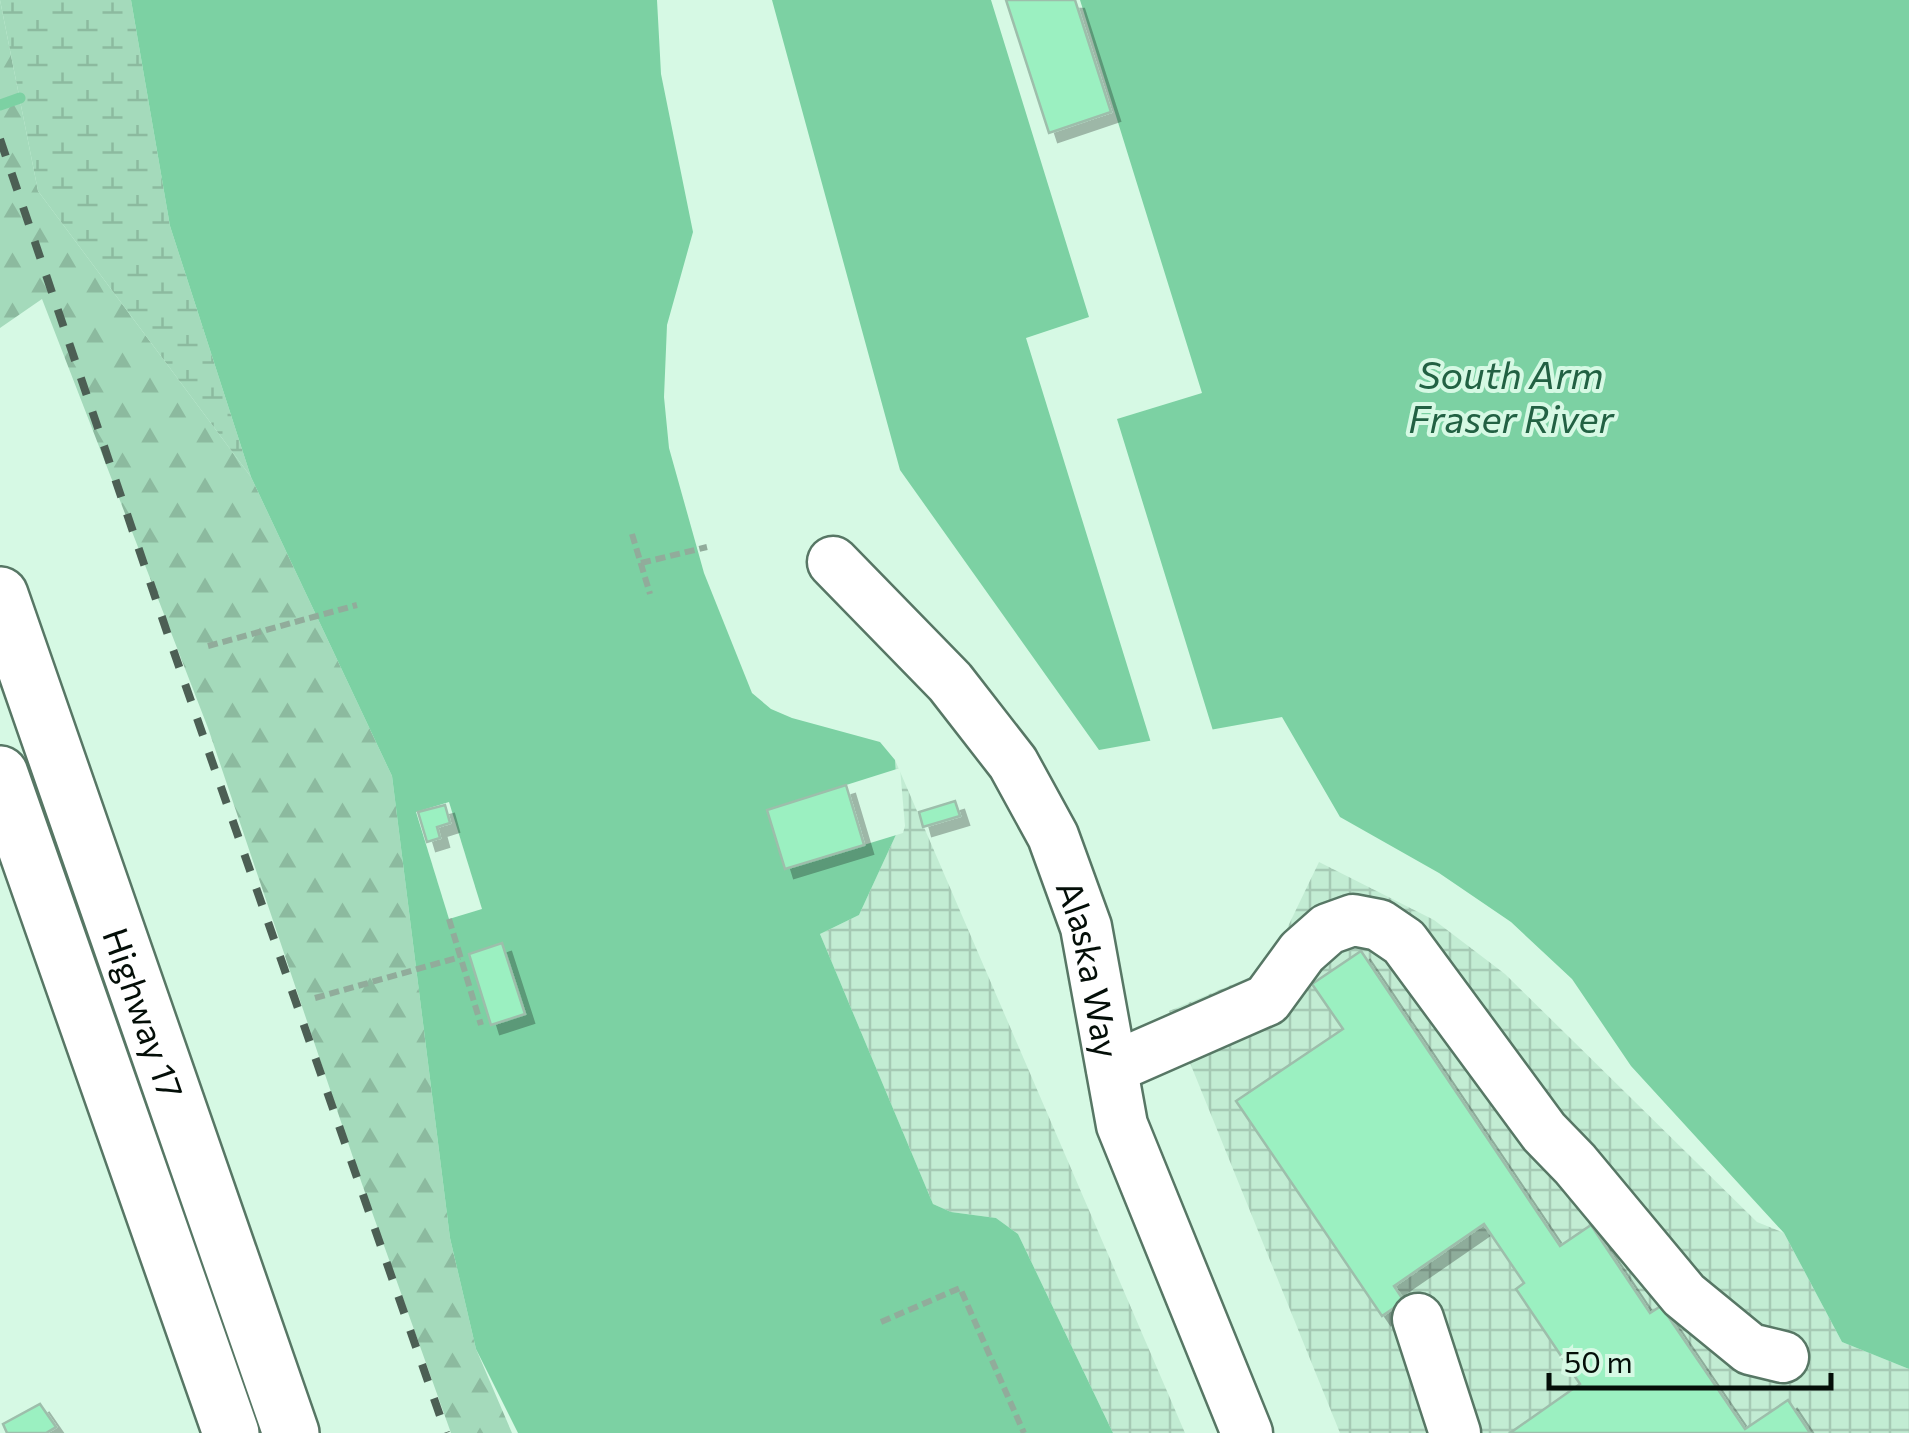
<svg xmlns="http://www.w3.org/2000/svg" width="1909" height="1433" font-family="Commissioner,sans-serif">
	<style>
		.industrial { fill: url(#industrial-grid) }
		.forest { fill: url(#forest-firs) }
		.wetland { fill: url(#wetland-marsh) }
		.water { fill: #7cd1a3 }
		.pier { fill: #d6f9e4 }
		.lines { fill: none; stroke-linecap: round; stroke-linejoin: round }
		.stream { stroke: #7cd1a3; stroke-width: 11 }
		.building { fill: #9bf0c1; stroke: #9dbeab; stroke-width: 2.5; filter: url(#shadow) }
		.minor-casing { stroke: #577765; stroke-width: 55 }
		.highway-casing { stroke: #577765; stroke-width: 60 }
		.path { stroke: #91ac9b; stroke-width: 6; stroke-dasharray: 10 5; stroke-linecap: butt }
		.minor { stroke: #fff; stroke-width: 50 }
		.highway { stroke: #fff; stroke-width: 55 }
		.rail { stroke: #4c5f54; stroke-width: 8; stroke-dasharray: 18 18; stroke-linecap: butt }
		.labels { text-anchor: middle; dominant-baseline: central; stroke-width: 8; stroke-linejoin: round; paint-order: stroke }
		.street-label { font-size: 35px; fill: #040e08; stroke: #d6f9e4 }
		.water-label { font-size: 38px; font-style: italic; fill: #226143; stroke: #d6f9e4 }
	</style>
	<defs>
		<pattern id="industrial-grid" width="8" height="8" patternUnits="userSpaceOnUse" patternTransform="scale(2.5)"><rect width="8" height="8" fill="#c2ecd3"/><path d="M0 4h8M4 0v8" fill="none" stroke="#a5c9b4"/></pattern>
		<pattern id="forest-firs" width="22" height="20" patternUnits="userSpaceOnUse" patternTransform="scale(2.5)"><rect width="22" height="20" fill="#a4dabb"/><path d="M5 1l3.5 6h-7zM16 11l3.5 6h-7z" fill="#8cba9f"/></pattern>
		<pattern id="wetland-marsh" width="20" height="14" patternUnits="userSpaceOnUse" patternTransform="scale(2.5)"><rect width="20" height="14" fill="#a4dabb"/><path d="M1 5h8M5 5V1M11 12h8M15 12V8" fill="none" stroke="#8cba9f"/></pattern>
		<filter id="shadow"><feDropShadow dx="9" dy="9" stdDeviation="0" flood-color="#0004"/></filter>
	</defs>
	<rect width="100%" height="100%" fill="#d6f9e4"/>
	<!-- industrial -->
	<g class="industrial">
		<path d="M 895,760 L 1185,1433 L 1113,1433 L 1018,1234 L 996,1218 L 951,1212 L 933,1204 L 820,934 L 859,915 L 900,826 Z"/>
		<path d="M 1319,862 L 1434,920 L 1505,974 L 1757,1222 L 1784,1233 L 1842,1342 L 1909,1369 L 1909,1433 L 1340,1433 L 1169,1011 L 1267,970 Z"/>
	</g>
	<!-- forest -->
	<path class="forest" d="M 0,0 L 38,191 L 251,477 L 392,776 L 450,1238 L 476,1349 L 512,1433 L 451,1433 L 362,1184 L 208,728 L 42,299 L 0,328 Z"/>
	<!-- wetland -->
	<path class="wetland" d="M 0,0 L 131,0 L 170,226 L 251,477 L 38,191 Z"/>
	<!-- water -->
	<g class="water">
		<path d="M 131,0 L 657,0 L 661,74 L 693,232 L 667,325 L 664,397 L 669,448 L 704,573 L 752,693 L 771,709 L 792,718 L 880,742 L 895,760 L 900,826 L 859,915 L 820,934 L 933,1204 L 951,1212 L 996,1218 L 1018,1234 L 1113,1433 L 518,1433 L 476,1349 L 450,1238 L 392,776 L 251,477 L 170,226 Z"/>
		<path d="M 772,0 L 1909,0 L 1909,1369 L 1842,1342 L 1784,1233 L 1631,1066 L 1572,979 L 1511,922 L 1439,873 L 1340,817 L 1282,717 L 1099,750 L 900,470 Z"/>
	</g>
	<!-- pier -->
	<g class="pier">
		<path d="M 991,0 L 1080,0 L 1202,393 L 1117,419 L 1214,734 L 1152,746 L 1026,338 L 1089,317 Z"/>
		<path d="M 900,768 L 905,826 L 903,833 L 785,869 L 767,810 Z"/>
		<path d="M 449,802 L 482,909 L 449,919 L 416,812 Z"/>
	</g>
	<g class="lines">
		<!-- stream -->
		<path class="stream" d="M 0,105 L 20,98"/>
	</g>
	<!-- building -->
	<g class="building">
		<path d="M 1006,0 L 1075,0 L 1111,112 L 1049,133 Z"/>
		<path d="M 846,785 L 864,845 L 785,869 L 767,810 Z"/>
		<path d="M 955,801 L 960,816 L 923,827 L 919,812 Z"/>
		<path d="M 445,805 L 450,823 L 437,827 L 440,838 L 427,842 L 418,812 Z"/>
		<path d="M 502,943 L 525,1014 L 491,1025 L 469,954 Z"/>
		<path d="M 1361,951 L 1560,1246 L 1591,1225 L 1650,1313 L 1661,1306 L 1745,1429 L 1788,1400 L 1810,1433 L 1510,1433 L 1580,1384 L 1516,1289 L 1524,1283 L 1484,1224 L 1394,1286 L 1404,1301 L 1382,1316 L 1236,1101 L 1343,1029 L 1312,984 Z"/>
		<path d="M 40,1404 L 56,1427 L 46,1433 L 7,1433 L 3,1424 Z"/>
	</g>
	<g class="lines">
		<defs>
			<g id="minor">
				<path id="s1" d="M 833,562 L 950,682 L 1013,763 L 1053,836 L 1086,927 L 1122,1125 L 1247,1433"/>
				<path d="M 1112,1068 L 1267,1000 L 1302,952 L 1328,929 L 1353,920 L 1379,925 L 1404,942 L 1544,1132 L 1575,1164 L 1684,1295 L 1750,1349 L 1783,1357"/>
				<path d="M 1418,1319 L 1455,1433"/>
			</g>
			<g id="highway">
				<path id="s2" d="M 0,595 L 291,1433"/>
				<path d="M 0,774 L 231,1433"/>
			</g>
		</defs>
		<!-- minor casing -->
		<use href="#minor" class="minor-casing"/>
		<!-- highway casing -->
		<use href="#highway" class="highway-casing"/>
		<!-- path -->
		<g class="path">
			<path d="M 632,534 L 650,594"/>
			<path d="M 641,563 L 707,547"/>
			<path d="M 208,646 L 357,605"/>
			<path d="M 449,919 L 481,1025"/>
			<path d="M 315,998 L 460,957"/>
			<path d="M 881,1322 L 960,1288 L 1024,1433"/>
		</g>
		<!-- minor -->
		<use href="#minor" class="minor"/>
		<!-- highway -->
		<use href="#highway" class="highway"/>
		<!-- rail -->
		<path class="rail" d="M 0,139 L 168,635 L 446,1433"/>
	</g>
	<g class="labels">
		<!-- street labels -->
		<g class="street-label">
			<text stroke="none"><textPath href="#s1" startOffset="492">Alaska Way</textPath></text>
			<text stroke="none"><textPath href="#s2" startOffset="442">Highway 17</textPath></text>
		</g>
		<!-- water labels -->
		<g class="water-label">
			<text x="1511" y="373">South Arm<tspan x="1511" dy="44">Fraser River</tspan></text>
		</g>
	</g>
	<!-- scale -->
	<path d="M1549 1373v15h282v-15" fill="none" stroke="#040e08" stroke-width="5"/>
	<text x="1564" y="1373" font-size="30" fill="#040e08" stroke="#d6f9e4" stroke-width="8" paint-order="stroke">50 m</text>
</svg>
